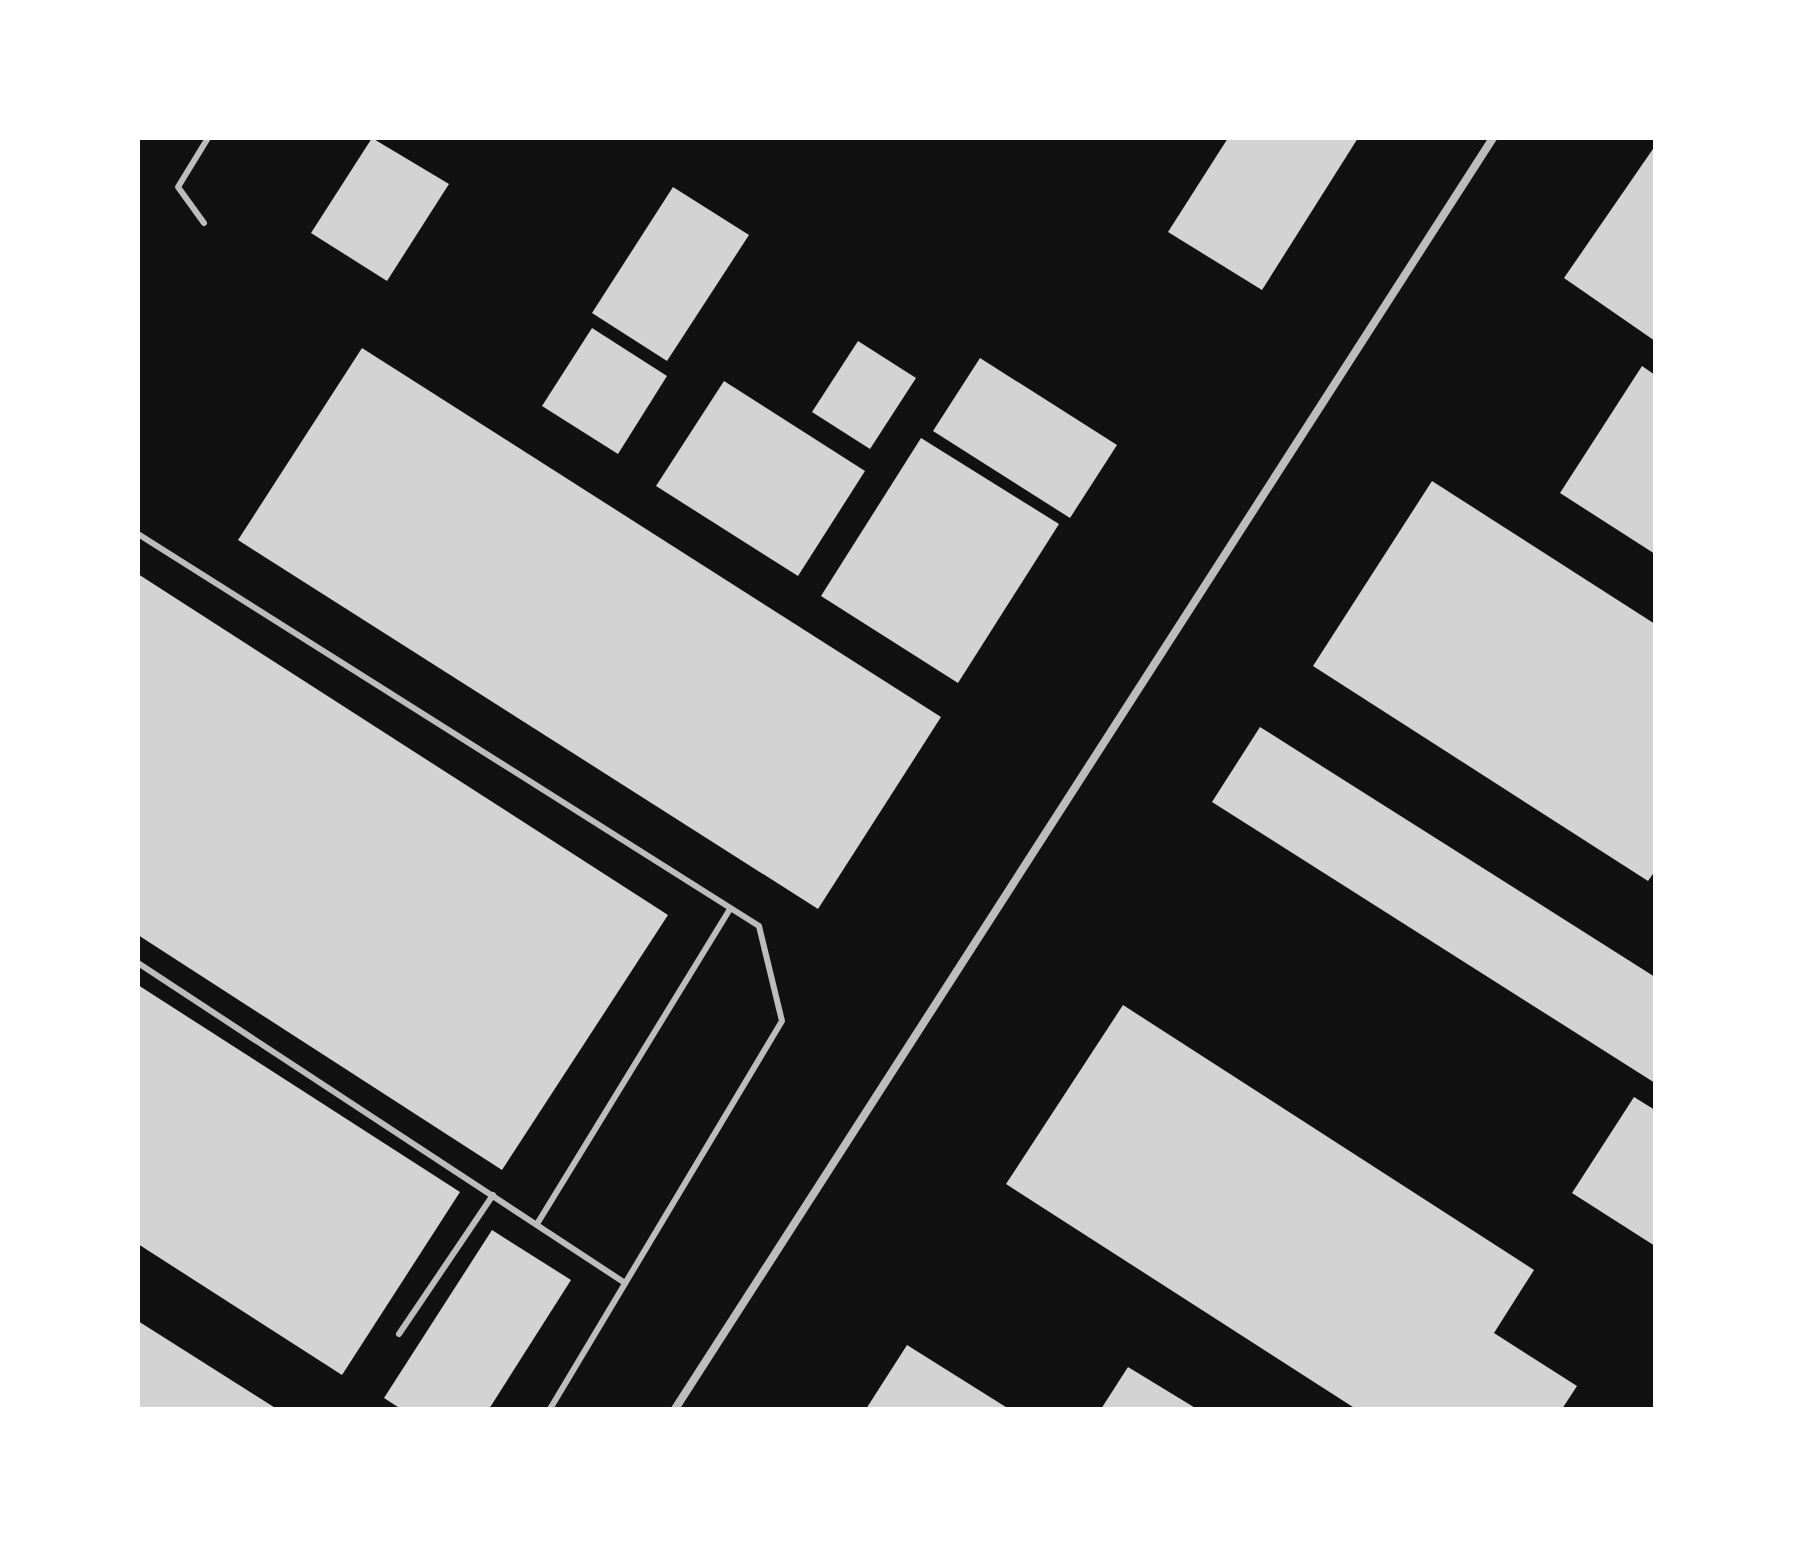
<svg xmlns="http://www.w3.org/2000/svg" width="1793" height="1547" font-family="'Exo 2',sans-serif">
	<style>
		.building { fill: #d3d3d3 }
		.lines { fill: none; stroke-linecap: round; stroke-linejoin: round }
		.service { stroke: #bcbcbc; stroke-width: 6 }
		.minor { stroke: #bcbcbc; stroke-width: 8 }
	</style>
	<rect width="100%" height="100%" fill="#111"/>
	<!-- building -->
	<g class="building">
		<path d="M 372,138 L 449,184 L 387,281 L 311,233 Z"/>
		<path d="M 1228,138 L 1358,138 L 1262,290 L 1168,232 Z"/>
		<path d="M 1655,146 L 1655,341 L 1564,278 Z"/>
		<path d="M 673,187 L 749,235 L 667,361 L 592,313 Z"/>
		<path d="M 592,328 L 667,376 L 618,454 L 542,406 Z"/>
		<path d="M 858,341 L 916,378 L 870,449 L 812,412 Z"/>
		<path d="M 362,348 L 941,717 L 818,909 L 238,540 Z"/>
		<path d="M 980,358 L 1117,445 L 1070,518 L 933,431 Z"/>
		<path d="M 1642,366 L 1655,375 L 1655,554 L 1560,493 Z"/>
		<path d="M 724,381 L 865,471 L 798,576 L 656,486 Z"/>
		<path d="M 921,438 L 1059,524 L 958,683 L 821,596 Z"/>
		<path d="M 1432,481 L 1655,624 L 1655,871 L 1648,881 L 1313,666 Z"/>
		<path d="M 138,574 L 668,915 L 502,1170 L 138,935 Z"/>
		<path d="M 1260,727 L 1655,977 L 1655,1083 L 1212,802 Z"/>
		<path d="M 138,985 L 460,1192 L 342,1375 L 138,1244 Z"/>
		<path d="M 1123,1005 L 1534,1270 L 1494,1333 L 1577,1386 L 1562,1409 L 1356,1409 L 1006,1184 Z"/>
		<path d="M 1634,1097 L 1655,1110 L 1655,1246 L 1572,1193 Z"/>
		<path d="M 492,1230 L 571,1280 L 489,1409 L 401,1409 L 384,1398 Z"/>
		<path d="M 138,1321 L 277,1409 L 138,1409 Z"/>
		<path d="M 907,1345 L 1009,1409 L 866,1409 Z"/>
		<path d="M 1128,1367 L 1197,1409 L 1101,1409 Z"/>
	</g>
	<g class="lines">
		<!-- service -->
		<g class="service">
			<path d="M 204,223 L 178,187 L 208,138"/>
			<path d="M 138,534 L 759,926 L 782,1021 L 550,1409"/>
			<path d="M 138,963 L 625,1283"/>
			<path d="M 537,1224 L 730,909"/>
			<path d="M 399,1334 L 493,1195"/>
		</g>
		<!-- minor -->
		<path class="minor" d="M 675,1409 L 1493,138"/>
	</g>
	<!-- border -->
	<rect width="1793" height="1547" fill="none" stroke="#ffffff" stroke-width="280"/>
</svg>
